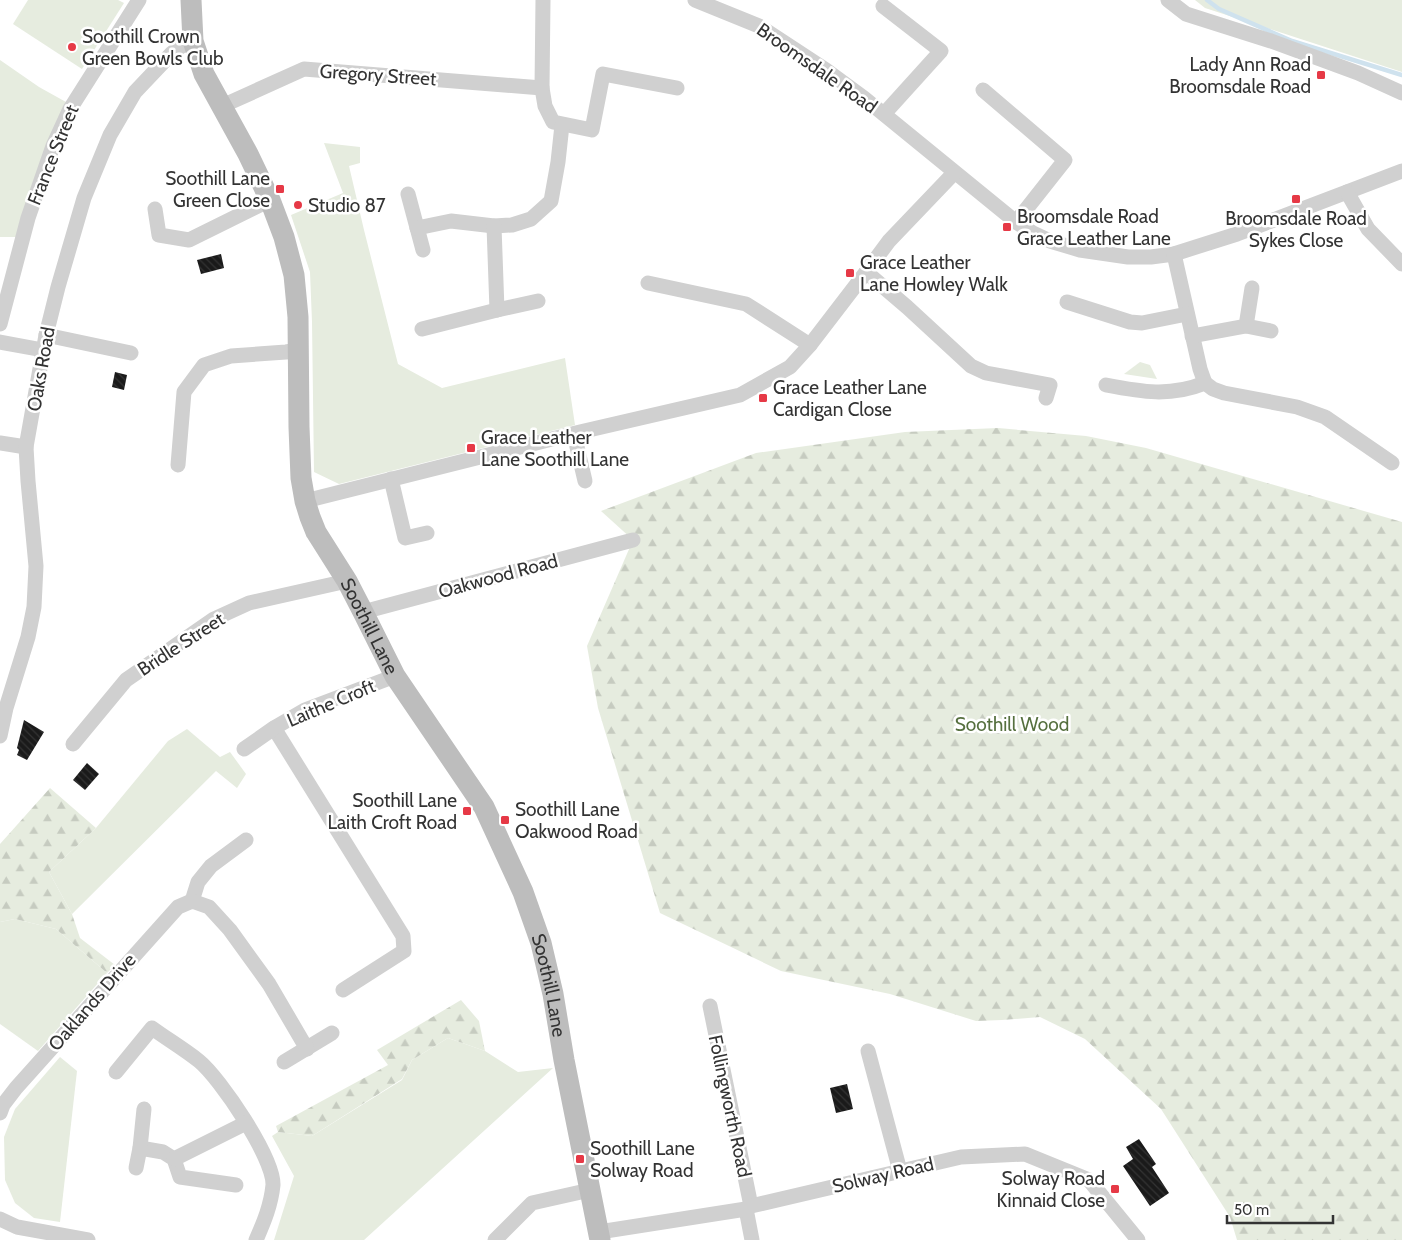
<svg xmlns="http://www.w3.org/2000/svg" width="1402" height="1240" font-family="Cabin,sans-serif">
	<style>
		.green { fill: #e6ecdf }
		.forest { fill: url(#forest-firs) }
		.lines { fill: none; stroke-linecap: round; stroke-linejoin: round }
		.stream { stroke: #cfe2ee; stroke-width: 4.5 }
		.building { fill: url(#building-back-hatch) }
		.street { stroke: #d0d0d0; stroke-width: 15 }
		.secondary { stroke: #bdbdbd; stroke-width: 21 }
		.poi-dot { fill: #e63946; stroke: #fff; stroke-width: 2 }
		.labels { text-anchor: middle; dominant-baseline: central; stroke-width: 5; stroke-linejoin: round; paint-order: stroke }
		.poi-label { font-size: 19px; fill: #333; stroke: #fff; text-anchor: start }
		.street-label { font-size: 19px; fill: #333; stroke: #fff }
		.park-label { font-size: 19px; fill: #56703f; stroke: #fff }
	</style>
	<defs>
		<pattern id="forest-firs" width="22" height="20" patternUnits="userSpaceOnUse" patternTransform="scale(1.25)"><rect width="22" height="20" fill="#e6ecdf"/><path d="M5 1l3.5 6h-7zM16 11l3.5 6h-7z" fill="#c6cbc0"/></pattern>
		<pattern id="building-back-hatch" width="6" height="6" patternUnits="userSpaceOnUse" patternTransform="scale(1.25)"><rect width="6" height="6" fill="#1a1a1a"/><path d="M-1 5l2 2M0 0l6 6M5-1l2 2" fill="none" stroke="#333"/></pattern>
	</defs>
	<rect width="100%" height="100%" fill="#fff"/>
	<!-- green -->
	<g class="green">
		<path d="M 28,0 L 118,0 L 124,3 L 82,69 L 13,24 Z"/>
		<path d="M 1195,0 L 1402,0 L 1402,72 L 1205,8 Z"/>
		<path d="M 0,60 L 39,87 L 66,102 L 18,237 L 0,237 Z"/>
		<path d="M 324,143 L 360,147 L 360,163 L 349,166 L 364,230 L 398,364 L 442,388 L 565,358 L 575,425 L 339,484 L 314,472 L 312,322 L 310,272 L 291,215 L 343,193 Z"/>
		<path d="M 1140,362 L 1150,365 L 1157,379 L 1124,374 Z"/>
		<path d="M 187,729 L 220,757 L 230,752 L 246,774 L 237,788 L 216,771 L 72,914 L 49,872 L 96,828 L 168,741 Z"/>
		<path d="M 15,919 L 56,929 L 107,973 L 38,1051 L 0,1024 L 0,922 Z"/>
		<path d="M 448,1038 L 485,1051 L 518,1072 L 553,1068 L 364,1240 L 274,1240 L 294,1176 L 272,1136 L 278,1132 L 312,1136 L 402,1080 L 412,1060 Z"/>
		<path d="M 60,1057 L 77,1071 L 60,1222 L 34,1218 L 15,1203 L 5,1180 L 4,1137 L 15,1109 Z"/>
	</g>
	<!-- forest -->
	<g class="forest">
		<path d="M 998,428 L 1086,436 L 1146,448 L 1402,522 L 1402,1240 L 1237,1240 L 1230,1217 L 1161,1109 L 1085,1039 L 1040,1017 L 1002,1020 L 976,1021 L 890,994 L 781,971 L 660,913 L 598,708 L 587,646 L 633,540 L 601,511 L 756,453 L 905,432 Z"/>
		<path d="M 50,788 L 96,828 L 49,872 L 72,914 L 80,938 L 115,965 L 107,973 L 56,929 L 15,919 L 0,922 L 0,844 Z"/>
		<path d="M 461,1000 L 479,1021 L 485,1051 L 448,1038 L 412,1060 L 402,1079 L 312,1136 L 278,1132 L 276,1126 L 388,1065 L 377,1050 Z"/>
	</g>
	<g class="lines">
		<!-- stream -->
		<path class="stream" d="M 1207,0 L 1219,9 L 1292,41 L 1402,75"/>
	</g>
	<!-- building -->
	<g class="building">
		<path d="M 221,254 L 224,268 L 201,274 L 197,260 Z"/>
		<path d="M 115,372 L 127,375 L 124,390 L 112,387 Z"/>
		<path d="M 24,720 L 44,732 L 27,760 L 17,755 L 19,750 L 17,748 Z"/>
		<path d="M 87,763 L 99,774 L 85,790 L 73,780 Z"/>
		<path d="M 847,1084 L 853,1109 L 836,1113 L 830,1088 Z"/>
		<path d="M 1139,1139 L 1156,1164 L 1152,1167 L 1169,1193 L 1150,1206 L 1123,1166 L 1133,1159 L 1126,1147 Z"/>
	</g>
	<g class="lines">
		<!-- street -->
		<g class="street">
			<path d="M 543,0 L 542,88 L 545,106 L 553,122 L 592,130 L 603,74 L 677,88"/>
			<path d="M 695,0 L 759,26 L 826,70 L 864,98 L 1016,222 L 1033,233 L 1050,241 L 1080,250 L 1128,257 L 1151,257 L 1174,254 L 1237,234 L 1402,171"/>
			<path d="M 1168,0 L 1186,14 L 1271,41 L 1358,73 L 1402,93"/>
			<path d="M 883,6 L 941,51 L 884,114"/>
			<path d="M 983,90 L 1065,160 L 1016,222"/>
			<path d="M 222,106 L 304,69 L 542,88"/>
			<path d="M 1347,192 L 1368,229 L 1402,264"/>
			<path d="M 408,194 L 423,250"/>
			<path d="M 155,209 L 159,235 L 189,240 L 270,200"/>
			<path d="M 417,228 L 451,221 L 494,226 L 512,225 L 531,219 L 551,201 L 558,162 L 562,125"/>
			<path d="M 1174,254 L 1200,369 L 1205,383"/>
			<path d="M 866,272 L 907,307 L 971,366 L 986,373 L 1050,385 L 1046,398"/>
			<path d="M 648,283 L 746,304 L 810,345"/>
			<path d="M 1067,302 L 1130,322 L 1142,323 L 1187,314"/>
			<path d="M 497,310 L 538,301"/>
			<path d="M 0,324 L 28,218 L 53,146 L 70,109 L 139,0"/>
			<path d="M 1246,326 L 1271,331"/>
			<path d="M 422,329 L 497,310 L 494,226"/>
			<path d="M 46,335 L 131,353"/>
			<path d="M 1192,336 L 1246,326 L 1252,288"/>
			<path d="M 0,342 L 43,350"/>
			<path d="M 1106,385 C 1142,392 1170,397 1205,383 L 1213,389 L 1224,393 L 1297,407 L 1325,417 L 1392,463"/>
			<path d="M 574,434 L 585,481"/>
			<path d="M 0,443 L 26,447"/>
			<path d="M 178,465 L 184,392 L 204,365 L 231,356 L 286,352 L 298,350"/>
			<path d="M 391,479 L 405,538 L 427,533"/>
			<path d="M 305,501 L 580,432 L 740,395 L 790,367 L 810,345 L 866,272 L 889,241 L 954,173"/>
			<path d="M 363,612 L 633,540"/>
			<path d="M 274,728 L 403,936 L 404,951 L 343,990"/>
			<path d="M 0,736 L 6,708 L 28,637 L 34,607 L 36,566 L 28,481 L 26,447 L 46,335 L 58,287 L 84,198 L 110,135 L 135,92 L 172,53 L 180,47 L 193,41"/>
			<path d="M 73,744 L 126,680 L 214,619 L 249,603 L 347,581"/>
			<path d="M 244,749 L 274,728 L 305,710 L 395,676"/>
			<path d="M 192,901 L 198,882 L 211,866 L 246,840"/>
			<path d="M 710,1006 L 751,1206"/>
			<path d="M 868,1051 L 900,1171"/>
			<path d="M 284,1062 L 332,1033"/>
			<path d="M 116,1072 L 152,1028 C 167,1039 184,1049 199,1061 C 220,1078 274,1158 273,1185 C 271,1205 264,1222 256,1240"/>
			<path d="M 0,1113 L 3,1105 L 16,1088 L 178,907 L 192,901 L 209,907 L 230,930 L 269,984 L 307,1049"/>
			<path d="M 140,1148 L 163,1152 L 174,1159 L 180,1177 L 236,1185"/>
			<path d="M 174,1159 L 246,1123"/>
			<path d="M 136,1168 L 140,1148 L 144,1109"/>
			<path d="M 746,1209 L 752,1240"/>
			<path d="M 0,1219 L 17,1227 L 88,1240"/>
			<path d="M 599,1232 L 746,1209 L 751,1206 L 961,1157 L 1025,1154 L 1089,1180 L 1138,1240"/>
			<path d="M 495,1240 L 532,1203 L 590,1190"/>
		</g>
		<!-- secondary -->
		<path class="secondary" id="s1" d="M 191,0 L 193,41 L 204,74 L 248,154 L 270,200 L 284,237 L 294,275 L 298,317 L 299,427 L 301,478 L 305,501 L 310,517 L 316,532 L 347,581 L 363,612 L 395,676 L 484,807 L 523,892 L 541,943 L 553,994 L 564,1060 L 600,1240"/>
	</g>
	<!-- markers -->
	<g class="poi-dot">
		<circle cx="72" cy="47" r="5"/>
		<rect x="1316" y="70" width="10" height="10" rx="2.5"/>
		<rect x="275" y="184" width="10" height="10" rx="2.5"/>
		<rect x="1291" y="194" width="10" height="10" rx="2.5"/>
		<circle cx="298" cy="205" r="5"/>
		<rect x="1002" y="222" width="10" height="10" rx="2.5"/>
		<rect x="845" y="268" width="10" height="10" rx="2.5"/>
		<rect x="758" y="393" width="10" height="10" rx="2.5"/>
		<rect x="466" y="443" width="10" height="10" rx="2.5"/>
		<rect x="462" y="806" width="10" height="10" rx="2.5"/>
		<rect x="500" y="815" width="10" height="10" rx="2.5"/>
		<rect x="575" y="1154" width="10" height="10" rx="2.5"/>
		<rect x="1110" y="1184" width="10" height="10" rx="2.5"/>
	</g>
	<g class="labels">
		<!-- poi labels -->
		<g class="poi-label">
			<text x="82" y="36">Soothill Crown<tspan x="82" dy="22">Green Bowls Club</tspan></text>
			<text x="1311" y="64" text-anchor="end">Lady Ann Road<tspan x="1311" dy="22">Broomsdale Road</tspan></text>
			<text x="270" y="178" text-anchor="end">Soothill Lane<tspan x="270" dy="22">Green Close</tspan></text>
			<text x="308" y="205">Studio 87</text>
			<text x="1017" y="216">Broomsdale Road<tspan x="1017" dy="22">Grace Leather Lane</tspan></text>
			<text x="1296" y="218" text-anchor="middle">Broomsdale Road<tspan x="1296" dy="22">Sykes Close</tspan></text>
			<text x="860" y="262">Grace Leather<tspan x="860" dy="22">Lane Howley Walk</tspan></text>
			<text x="773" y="387">Grace Leather Lane<tspan x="773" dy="22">Cardigan Close</tspan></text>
			<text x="481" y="437">Grace Leather<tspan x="481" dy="22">Lane Soothill Lane</tspan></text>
			<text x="457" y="800" text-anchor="end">Soothill Lane<tspan x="457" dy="22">Laith Croft Road</tspan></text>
			<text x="515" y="809">Soothill Lane<tspan x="515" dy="22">Oakwood Road</tspan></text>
			<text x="590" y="1148">Soothill Lane<tspan x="590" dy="22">Solway Road</tspan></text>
			<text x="1105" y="1178" text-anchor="end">Solway Road<tspan x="1105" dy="22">Kinnaid Close</tspan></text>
		</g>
		<!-- street labels -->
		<g class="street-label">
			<text transform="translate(817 68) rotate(35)">Broomsdale Road</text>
			<text transform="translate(378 75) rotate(4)">Gregory Street</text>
			<text transform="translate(53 155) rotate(-68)">France Street</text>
			<text transform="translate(41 369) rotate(-80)">Oaks Road</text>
			<text transform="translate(498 576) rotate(-15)">Oakwood Road</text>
			<text stroke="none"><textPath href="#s1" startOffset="665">Soothill Lane</textPath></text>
			<text transform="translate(181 644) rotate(-33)">Bridle Street</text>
			<text transform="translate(331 703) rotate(-23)">Laithe Croft</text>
			<text stroke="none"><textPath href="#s1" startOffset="1070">Soothill Lane</textPath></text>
			<text transform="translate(92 1002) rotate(-49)">Oaklands Drive</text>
			<text transform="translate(730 1106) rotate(78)">Follingworth Road</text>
			<text transform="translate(883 1175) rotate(-13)">Solway Road</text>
		</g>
		<!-- park labels -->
		<g class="park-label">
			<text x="1012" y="724">Soothill Wood</text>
		</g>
	</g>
	<!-- scale -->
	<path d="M1227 1215v8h106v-8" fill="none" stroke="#333333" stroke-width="2.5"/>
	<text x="1234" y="1215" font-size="15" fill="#333333" stroke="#ffffff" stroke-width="4" paint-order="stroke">50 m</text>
</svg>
